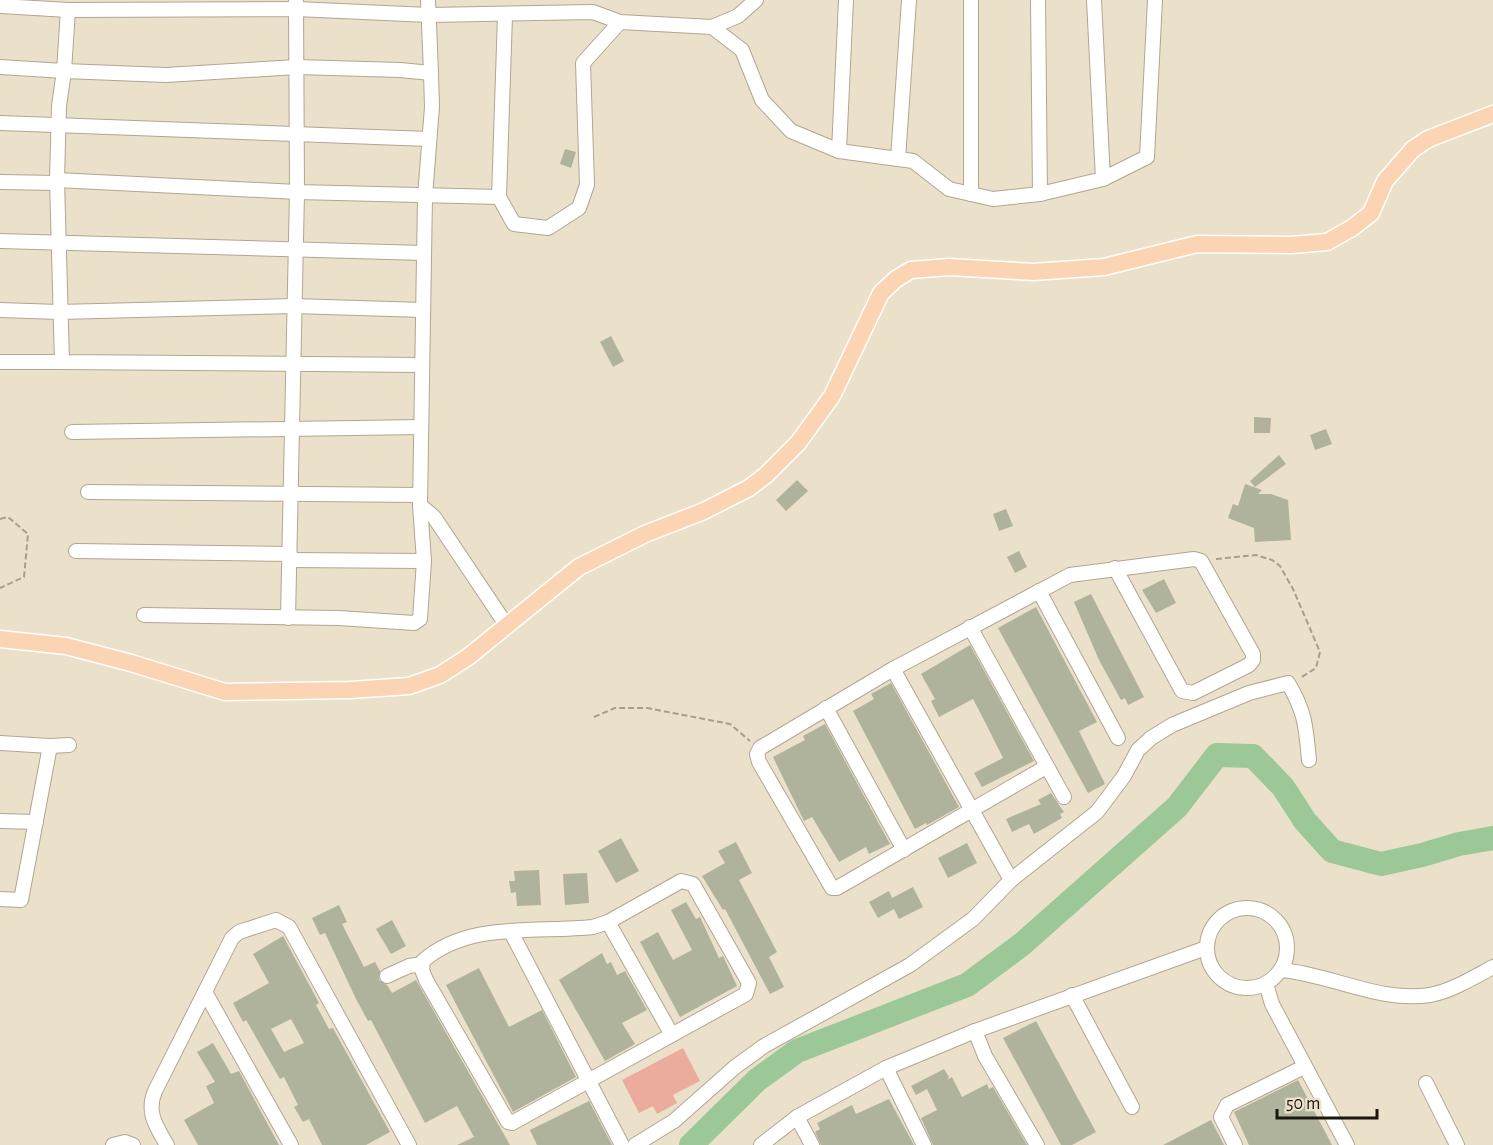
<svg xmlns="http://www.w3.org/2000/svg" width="1493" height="1145" font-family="'Alegreya Sans',sans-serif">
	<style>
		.green { fill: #ebac9d }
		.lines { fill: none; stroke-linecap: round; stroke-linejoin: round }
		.river { stroke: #9cc796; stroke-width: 24 }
		.building { fill: #afb39c; fill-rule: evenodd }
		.minor-casing { stroke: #b0a791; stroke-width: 16 }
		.major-casing { stroke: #fff; stroke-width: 19 }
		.path { stroke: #a79f8d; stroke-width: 2; stroke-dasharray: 6 3; stroke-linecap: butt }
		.minor { stroke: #fff; stroke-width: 14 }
		.major { stroke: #fbd4b3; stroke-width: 16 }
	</style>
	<rect width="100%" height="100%" fill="#ebe1ca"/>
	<!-- green -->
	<path class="green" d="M 683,1048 L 700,1081 L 673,1095 L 677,1103 L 657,1114 L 653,1106 L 639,1113 L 622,1080 Z"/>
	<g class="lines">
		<!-- river -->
		<path class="river" d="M 691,1145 L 757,1080 L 797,1051 L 967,985 L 1021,945 L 1177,807 L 1217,755 L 1253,756 L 1283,787 L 1305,821 L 1332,851 L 1381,864 L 1422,855 L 1459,844 L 1493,838"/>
	</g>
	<!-- building -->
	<g class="building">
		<path d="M 565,149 L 576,152 L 571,168 L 560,164 Z"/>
		<path d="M 611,336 L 624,361 L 613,367 L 600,342 Z"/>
		<path d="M 1254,417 L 1271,418 L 1270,433 L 1254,433 Z"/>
		<path d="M 1326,429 L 1332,444 L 1315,450 L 1310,435 Z"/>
		<path d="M 1279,455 L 1286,464 L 1255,487 L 1250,481 Z"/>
		<path d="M 797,480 L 808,491 L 786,511 L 776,500 Z"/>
		<path d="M 1245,484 L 1262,490 L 1258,494 L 1271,494 L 1288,500 L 1291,540 L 1255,542 L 1254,528 L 1228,518 L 1233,504 L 1238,506 Z"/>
		<path d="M 1006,509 L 1013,526 L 999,531 L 993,514 Z"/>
		<path d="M 1019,551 L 1027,567 L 1015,573 L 1007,557 Z"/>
		<path d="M 1164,579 L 1176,603 L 1156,613 L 1142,590 Z"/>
		<path d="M 1091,594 L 1144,697 L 1128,705 L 1125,698 L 1121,700 L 1099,660 L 1074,602 Z"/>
		<path d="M 1036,607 L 1097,722 L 1079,731 L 1105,784 L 1088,793 L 998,628 Z"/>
		<path d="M 970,645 L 1034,761 L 982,787 L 974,773 L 1003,758 L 985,722 L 973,699 L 939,717 L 931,701 L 935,699 L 921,674 Z"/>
		<path d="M 891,683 L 959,807 L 927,825 L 926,823 L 915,829 L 853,711 L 874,699 L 871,694 Z"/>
		<path d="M 825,724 L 890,844 L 869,854 L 866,847 L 839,862 L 812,817 L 804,821 L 773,757 L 805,740 L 803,736 Z"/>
		<path d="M 1051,793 L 1064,812 L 1060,814 L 1062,818 L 1034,834 L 1029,824 L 1012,832 L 1006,819 L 1041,804 L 1038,800 Z"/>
		<path d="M 621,838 L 639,871 L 616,883 L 598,851 Z"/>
		<path d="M 736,842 L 752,873 L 739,880 L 777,952 L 769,957 L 784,987 L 770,994 L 725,909 L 723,910 L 702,876 L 725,863 L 718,851 Z"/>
		<path d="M 967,843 L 977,863 L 948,878 L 938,858 Z"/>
		<path d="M 539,870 L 541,905 L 517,906 L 516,892 L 511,893 L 509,881 L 515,881 L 514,871 Z"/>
		<path d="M 587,873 L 589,903 L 565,905 L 563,874 Z"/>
		<path d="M 913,887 L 923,907 L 899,919 L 894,909 L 878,918 L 869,902 L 889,891 L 892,898 Z"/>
		<path d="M 686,902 L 696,919 L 700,917 L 719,958 L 723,956 L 737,986 L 680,1017 L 640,942 L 658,932 L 673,960 L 692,950 L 671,910 Z"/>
		<path d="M 339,905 L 347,922 L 342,924 L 364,967 L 375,962 L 380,971 L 379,980 L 387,985 L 392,993 L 416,980 L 510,1145 L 457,1145 L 474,1137 L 457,1106 L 425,1123 L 371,1020 L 368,1021 L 356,999 L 325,933 L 320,935 L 312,918 Z"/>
		<path d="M 392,920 L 406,946 L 391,954 L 376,929 Z"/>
		<path d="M 283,936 L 319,1003 L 316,1005 L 329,1029 L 333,1028 L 390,1132 L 366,1145 L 322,1145 L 309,1119 L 303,1122 L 294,1107 L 298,1105 L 284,1077 L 280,1079 L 246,1020 L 243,1022 L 233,1003 L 269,983 L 253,954 ZM 291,1019 L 304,1043 L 284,1052 L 271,1029 Z"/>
		<path d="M 602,953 L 607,964 L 611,962 L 617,975 L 625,971 L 647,1010 L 622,1023 L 635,1044 L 605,1061 L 559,980 Z"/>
		<path d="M 479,968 L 509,1027 L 542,1010 L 576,1077 L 513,1112 L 446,985 Z"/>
		<path d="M 1036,1021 L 1096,1132 L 1072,1145 L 1061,1145 L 1003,1038 Z"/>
		<path d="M 213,1043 L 231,1074 L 239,1071 L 279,1145 L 198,1145 L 184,1120 L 214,1103 L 206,1086 L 215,1082 L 197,1052 Z"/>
		<path d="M 944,1069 L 949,1077 L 947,1080 L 952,1077 L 962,1097 L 987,1084 L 989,1089 L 993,1087 L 1027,1145 L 933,1145 L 921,1118 L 937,1110 L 927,1089 L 916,1095 L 911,1086 Z"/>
		<path d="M 1298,1080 L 1332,1145 L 1249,1145 L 1234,1112 Z"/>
		<path d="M 889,1099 L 914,1145 L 821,1145 L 815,1132 L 820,1129 L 817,1123 L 852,1105 L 856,1114 Z"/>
		<path d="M 589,1101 L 612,1145 L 537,1145 L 530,1130 Z"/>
		<path d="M 1211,1120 L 1224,1145 L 1163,1145 Z"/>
	</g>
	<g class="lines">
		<defs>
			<g id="minor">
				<path d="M 428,0 L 431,73"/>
				<path d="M 1038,0 L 1040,194"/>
				<path d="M 0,6 L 68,10 L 296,9 L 429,15 L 593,12 L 620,22 L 712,27 L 742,50 L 762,100 L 791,131 L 839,151 L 913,161 L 949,189 L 993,199 L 1040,194 L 1103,179 L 1094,0"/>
				<path d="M 712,27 L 738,16 L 756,0"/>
				<path d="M 0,67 L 64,71 L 68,10"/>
				<path d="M 0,123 L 429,139"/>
				<path d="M 839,151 L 846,0"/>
				<path d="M 898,159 L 909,0"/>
				<path d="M 1103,179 L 1147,157 L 1155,0"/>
				<path d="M 57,180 L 297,192 L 499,197 L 505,15"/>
				<path d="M 0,182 L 57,183"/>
				<path d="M 971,194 L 971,0"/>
				<path d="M 499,197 L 514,224 L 548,228 L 579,208 L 587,185 L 583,63 L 620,22"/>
				<path d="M 0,241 L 424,253"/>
				<path d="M 0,310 L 59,312 L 294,306 L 423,310"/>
				<path d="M 0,362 L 62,362"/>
				<path d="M 72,432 L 421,427"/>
				<path d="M 88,492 L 420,495"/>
				<path d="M 420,505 L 434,517 L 507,626"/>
				<path d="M 76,551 L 290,554"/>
				<path d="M 289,560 L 424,561"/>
				<path d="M 1039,591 L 1118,738"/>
				<path d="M 144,615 L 339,618 L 414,623 L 420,619 L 424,561 L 420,505 L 425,196 L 432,107 L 431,73 L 400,70 L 297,67 L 166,75 L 64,71 L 59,106 L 57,180 L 62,362 L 422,365"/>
				<path d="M 288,618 L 297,192 L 296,2"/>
				<path d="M 970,627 L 1064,797"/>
				<path d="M 826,708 L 904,850"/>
				<path d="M 0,743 L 50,746"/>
				<path d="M 1046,767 L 837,888 L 832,888 L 759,762 L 757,754 L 760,748 L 893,669 L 1070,575 L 1194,559 L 1201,561 L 1253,654 L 1253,660 L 1249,665 L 1193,693 L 1182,691 L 1115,568"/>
				<path d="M 0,821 L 36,822"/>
				<path d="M 1011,880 L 1097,812 L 1124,776 L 1138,750 L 1151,738 L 1172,725 L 1249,693 L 1288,683 C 1305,711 1306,727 1309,760"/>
				<path d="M 681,881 L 693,884 L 749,983 L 746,994 L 512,1123 L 508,1122 L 426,980 L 422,970 L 423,961 C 468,921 537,933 593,927 L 608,922 Z"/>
				<path d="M 0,899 L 21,900 L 50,746 L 69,745"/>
				<circle cx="1247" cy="948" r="40"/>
				<path d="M 608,922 L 672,1035"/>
				<path d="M 511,932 L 622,1145"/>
				<path d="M 1281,970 C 1330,974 1380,1003 1430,995 C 1452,991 1474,977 1493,967"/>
				<path d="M 387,976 L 409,966 L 422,964"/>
				<path d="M 1266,984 L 1272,1004 L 1347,1145"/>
				<path d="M 205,992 L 291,1145"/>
				<path d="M 1072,995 L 1132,1107"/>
				<path d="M 975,1031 L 985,1056 L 1037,1145"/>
				<path d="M 886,1068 L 924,1145"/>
				<path d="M 1426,1083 L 1457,1145"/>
				<path d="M 797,1117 L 812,1145"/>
				<path d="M 113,1145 L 125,1142 L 133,1145"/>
				<path d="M 167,1145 C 156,1126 146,1112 155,1091 L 232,938 L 239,932 L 276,920 L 289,927 L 409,1145"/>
				<path d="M 635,1145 L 674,1121 L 735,1067 L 764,1046 L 910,965 L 973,919 L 1011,880 L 893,669"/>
				<path d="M 761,1145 L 797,1117 L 886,1068 L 975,1031 L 1206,948"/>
				<path d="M 1235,1145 L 1221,1117 L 1227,1105 L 1304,1067"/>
			</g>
			<path id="major" d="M 0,639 L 66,646 L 131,663 L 225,692 L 350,690 L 409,686 L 440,675 L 468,657 L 579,567 L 645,534 L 704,511 L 749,488 L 766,475 L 798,443 L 832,396 L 881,293 L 896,279 L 911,270 L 949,267 L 1033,272 L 1104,267 L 1197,244 L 1291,245 L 1327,242 L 1352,228 L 1371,213 L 1385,181 L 1413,149 L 1428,139 L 1493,114"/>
		</defs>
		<!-- minor casing -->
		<use href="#minor" class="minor-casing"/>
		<!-- major casing -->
		<use href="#major" class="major-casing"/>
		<!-- path -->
		<g class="path">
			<path d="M 0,519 L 8,517 L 28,534 L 24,577 L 0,588"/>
			<path d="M 1216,559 L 1256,555 L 1272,560 L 1280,566 L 1293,589 L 1320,652 L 1316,668 L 1300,678"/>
			<path d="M 594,717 L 615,708 L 647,708 L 730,724 L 750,741"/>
		</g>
		<!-- minor -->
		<use href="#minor" class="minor"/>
		<!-- major -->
		<use href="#major" class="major"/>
	</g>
	<!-- scale -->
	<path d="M1277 1109v9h100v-9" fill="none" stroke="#1b170f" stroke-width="3"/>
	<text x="1286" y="1109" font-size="18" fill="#1b170f" stroke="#ebe1ca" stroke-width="4.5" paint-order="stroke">50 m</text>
</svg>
